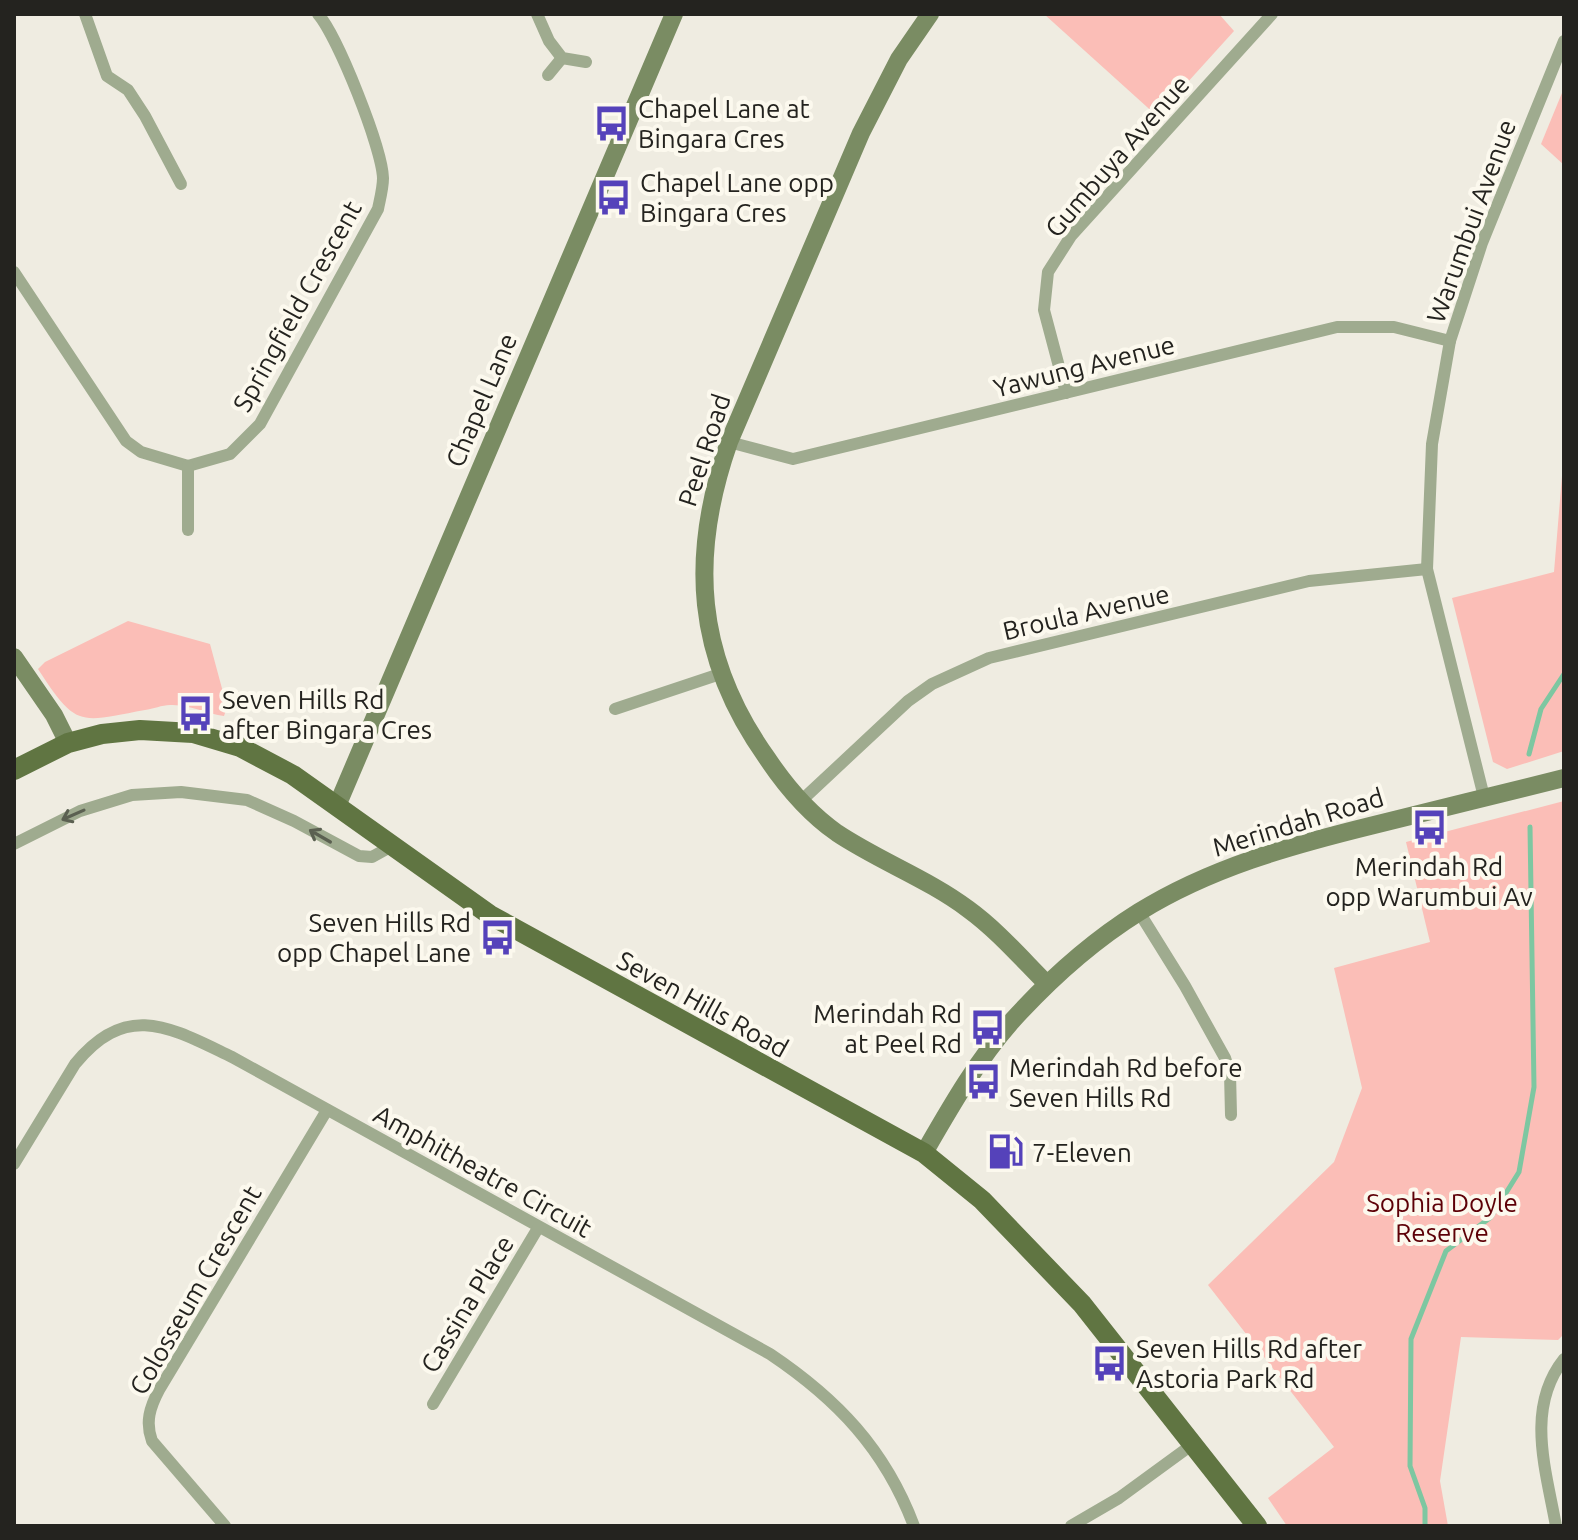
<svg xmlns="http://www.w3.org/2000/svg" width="1578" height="1540" font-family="Ubuntu,sans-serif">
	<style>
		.green { fill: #fbbeb7 }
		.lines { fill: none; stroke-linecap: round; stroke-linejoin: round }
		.stream { stroke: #7dc7a1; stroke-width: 5 }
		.street { stroke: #9fab8f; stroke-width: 12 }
		.secondary { stroke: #7a8c63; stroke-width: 18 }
		.primary { stroke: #607542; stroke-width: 20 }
		.oneway { stroke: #5b6051 }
		.labels { text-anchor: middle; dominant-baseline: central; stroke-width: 8; stroke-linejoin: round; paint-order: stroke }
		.poi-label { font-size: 26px; fill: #24231f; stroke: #fcf9ee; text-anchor: start }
		.street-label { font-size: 26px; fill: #24231f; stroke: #fcf9ee }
		.park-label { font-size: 26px; fill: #5d0007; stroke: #fcf9ee }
	</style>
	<rect width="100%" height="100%" fill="#efece1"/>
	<!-- green -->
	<g class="green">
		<path d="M 1044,14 L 1219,14 L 1234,31 L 1157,116 Z"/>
		<path d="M 1564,88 L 1564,165 L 1541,144 Z"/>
		<path d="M 1564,452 L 1564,751 L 1507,769 L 1493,762 L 1452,598 L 1554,572 Z"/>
		<path d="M 128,621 L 210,644 L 227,707 L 224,716 C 207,714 189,704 170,705 C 162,705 153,709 145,710 C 79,722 77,729 38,669 L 45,662 Z"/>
		<path d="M 1564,801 L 1564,1334 L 1558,1340 L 1461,1337 L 1440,1481 L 1448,1526 L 1287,1526 L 1268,1498 L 1334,1447 L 1208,1285 L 1334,1162 L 1362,1088 L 1334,968 L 1430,942 L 1406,842 Z"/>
	</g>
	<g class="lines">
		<!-- stream -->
		<g class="stream">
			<path d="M 1529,754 L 1541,709 L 1564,674"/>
			<path d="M 1425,1526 L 1425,1508 L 1410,1466 L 1411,1339 L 1446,1251 L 1491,1217 L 1519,1172 L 1534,1087 L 1530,827"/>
		</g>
		<!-- street -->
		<g class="street">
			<path d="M 85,14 L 107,76 L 128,90 L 145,116 L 181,184"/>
			<path d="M 537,14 L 549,41 L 562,58 L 586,62"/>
			<path d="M 548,75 L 562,58"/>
			<path d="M 14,272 L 126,441 L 141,452 L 188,466 L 230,454 L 260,424 L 378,209 C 380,199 383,188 383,178 C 382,148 338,37 318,14"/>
			<path d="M 1066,393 L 1044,310 L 1048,272 L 1071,236 L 1272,14"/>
			<path d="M 729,442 L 793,459 L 1337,327 L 1394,327 L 1450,341"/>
			<path d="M 188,466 L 188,530"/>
			<path d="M 615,709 L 720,674"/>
			<path d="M 1484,797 L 1427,569 L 1432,444 L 1450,341 L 1482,243 L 1564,41"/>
			<path d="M 802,800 L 908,701 L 932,684 L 989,658 L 1309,581 L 1427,569"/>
			<path d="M 14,844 L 80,811 L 132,795 L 181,792 L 247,800 L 294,821 L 359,856 L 372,857 L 390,847"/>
			<path d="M 1139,912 L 1185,986 L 1225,1058 L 1230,1073 L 1231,1115"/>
			<path d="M 14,1164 L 75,1064 C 127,1000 171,1028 232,1057 L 770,1354 C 837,1399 885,1449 914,1526"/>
			<path d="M 433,1404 L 538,1228"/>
			<path d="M 225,1526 L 152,1441 C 145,1422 150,1407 159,1390 L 327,1110"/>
			<path d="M 1071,1526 L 1119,1498 L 1193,1444"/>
			<path d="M 1556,1526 C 1546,1470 1525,1408 1564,1359"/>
		</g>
		<!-- secondary -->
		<g class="secondary">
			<path d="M 930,14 L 899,59 L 861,133 L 729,442 C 689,556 695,657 767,758 C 785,785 810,814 837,833 C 879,861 928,879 968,909 C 997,930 1022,959 1047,984"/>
			<path d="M 14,657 L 54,715 L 68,743"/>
			<path d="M 337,806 L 674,14"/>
			<path d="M 924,1153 C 950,1108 976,1062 1011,1022 C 1048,981 1091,942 1139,912 C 1210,868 1289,846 1370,826 C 1435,810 1499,794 1564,778"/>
		</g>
		<!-- primary -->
		<path class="primary" d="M 14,770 L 68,743 L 102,734 L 140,730 L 193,733 L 240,747 L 293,775 L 490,915 L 924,1153 L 982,1200 L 1082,1304 L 1257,1526"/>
	</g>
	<!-- one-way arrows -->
	<defs><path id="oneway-shaft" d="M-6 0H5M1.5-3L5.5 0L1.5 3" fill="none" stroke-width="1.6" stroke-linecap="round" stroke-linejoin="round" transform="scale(2)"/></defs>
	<g class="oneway">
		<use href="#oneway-shaft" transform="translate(73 815) rotate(156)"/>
		<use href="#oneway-shaft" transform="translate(320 836) rotate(-150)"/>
	</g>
	<!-- icons -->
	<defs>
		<symbol id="bus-bare" viewBox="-9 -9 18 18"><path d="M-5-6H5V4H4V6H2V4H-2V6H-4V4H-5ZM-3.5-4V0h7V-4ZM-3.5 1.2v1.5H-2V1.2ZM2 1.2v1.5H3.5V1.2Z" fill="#5542ba" stroke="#fcf9ee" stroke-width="2.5" paint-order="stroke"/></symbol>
		<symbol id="fuel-bare" viewBox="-9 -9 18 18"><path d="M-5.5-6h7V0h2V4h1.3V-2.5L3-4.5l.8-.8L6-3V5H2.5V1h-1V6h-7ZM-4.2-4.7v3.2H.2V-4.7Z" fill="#5542ba" stroke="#fcf9ee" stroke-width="2.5" paint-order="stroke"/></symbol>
	</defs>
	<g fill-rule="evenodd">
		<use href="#bus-bare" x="586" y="98" width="51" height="51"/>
		<use href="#bus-bare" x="588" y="172" width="51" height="51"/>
		<use href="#bus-bare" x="170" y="688" width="51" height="51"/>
		<use href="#bus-bare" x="1404" y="802" width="51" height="51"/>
		<use href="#bus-bare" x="472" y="912" width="51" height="51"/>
		<use href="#bus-bare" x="962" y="1002" width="51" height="51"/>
		<use href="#bus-bare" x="958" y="1056" width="51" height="51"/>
		<use href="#fuel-bare" x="980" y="1126" width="51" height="51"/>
		<use href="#bus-bare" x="1084" y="1338" width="51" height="51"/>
	</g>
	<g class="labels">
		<!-- poi labels -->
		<g class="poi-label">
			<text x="638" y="108">Chapel Lane at<tspan x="638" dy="30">Bingara Cres</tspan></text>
			<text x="640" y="182">Chapel Lane opp<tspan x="640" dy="30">Bingara Cres</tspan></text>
			<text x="222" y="699">Seven Hills Rd<tspan x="222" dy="30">after Bingara Cres</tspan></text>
			<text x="1429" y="866" text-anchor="middle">Merindah Rd<tspan x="1429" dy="30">opp Warumbui Av</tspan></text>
			<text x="471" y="922" text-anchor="end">Seven Hills Rd<tspan x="471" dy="30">opp Chapel Lane</tspan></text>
			<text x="962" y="1013" text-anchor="end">Merindah Rd<tspan x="962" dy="30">at Peel Rd</tspan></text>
			<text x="1009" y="1067">Merindah Rd before<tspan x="1009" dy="30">Seven Hills Rd</tspan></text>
			<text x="1032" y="1152">7-Eleven</text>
			<text x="1136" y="1348">Seven Hills Rd after<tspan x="1136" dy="30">Astoria Park Rd</tspan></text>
		</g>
		<!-- street labels -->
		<g class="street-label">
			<text transform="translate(1117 156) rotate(-49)">Gumbuya Avenue</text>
			<text transform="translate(1471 221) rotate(-70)">Warumbui Avenue</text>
			<text transform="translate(297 306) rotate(-61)">Springfield Crescent</text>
			<text transform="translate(1084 366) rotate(-14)">Yawung Avenue</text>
			<text transform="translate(481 400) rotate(-67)">Chapel Lane</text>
			<text transform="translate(704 450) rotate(-72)">Peel Road</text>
			<text transform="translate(1086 612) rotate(-13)">Broula Avenue</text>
			<text transform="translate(1298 822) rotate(-17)">Merindah Road</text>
			<text transform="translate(703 1004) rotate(29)">Seven Hills Road</text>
			<text transform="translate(483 1171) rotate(29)">Amphitheatre Circuit</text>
			<text transform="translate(195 1290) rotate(-60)">Colosseum Crescent</text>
			<text transform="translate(467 1304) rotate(-59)">Cassina Place</text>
		</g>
		<!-- park labels -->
		<g class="park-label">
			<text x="1442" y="1202">Sophia Doyle<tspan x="1442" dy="30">Reserve</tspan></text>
		</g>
	</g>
	<!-- border -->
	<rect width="1578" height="1540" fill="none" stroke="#24231f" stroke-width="32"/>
</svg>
